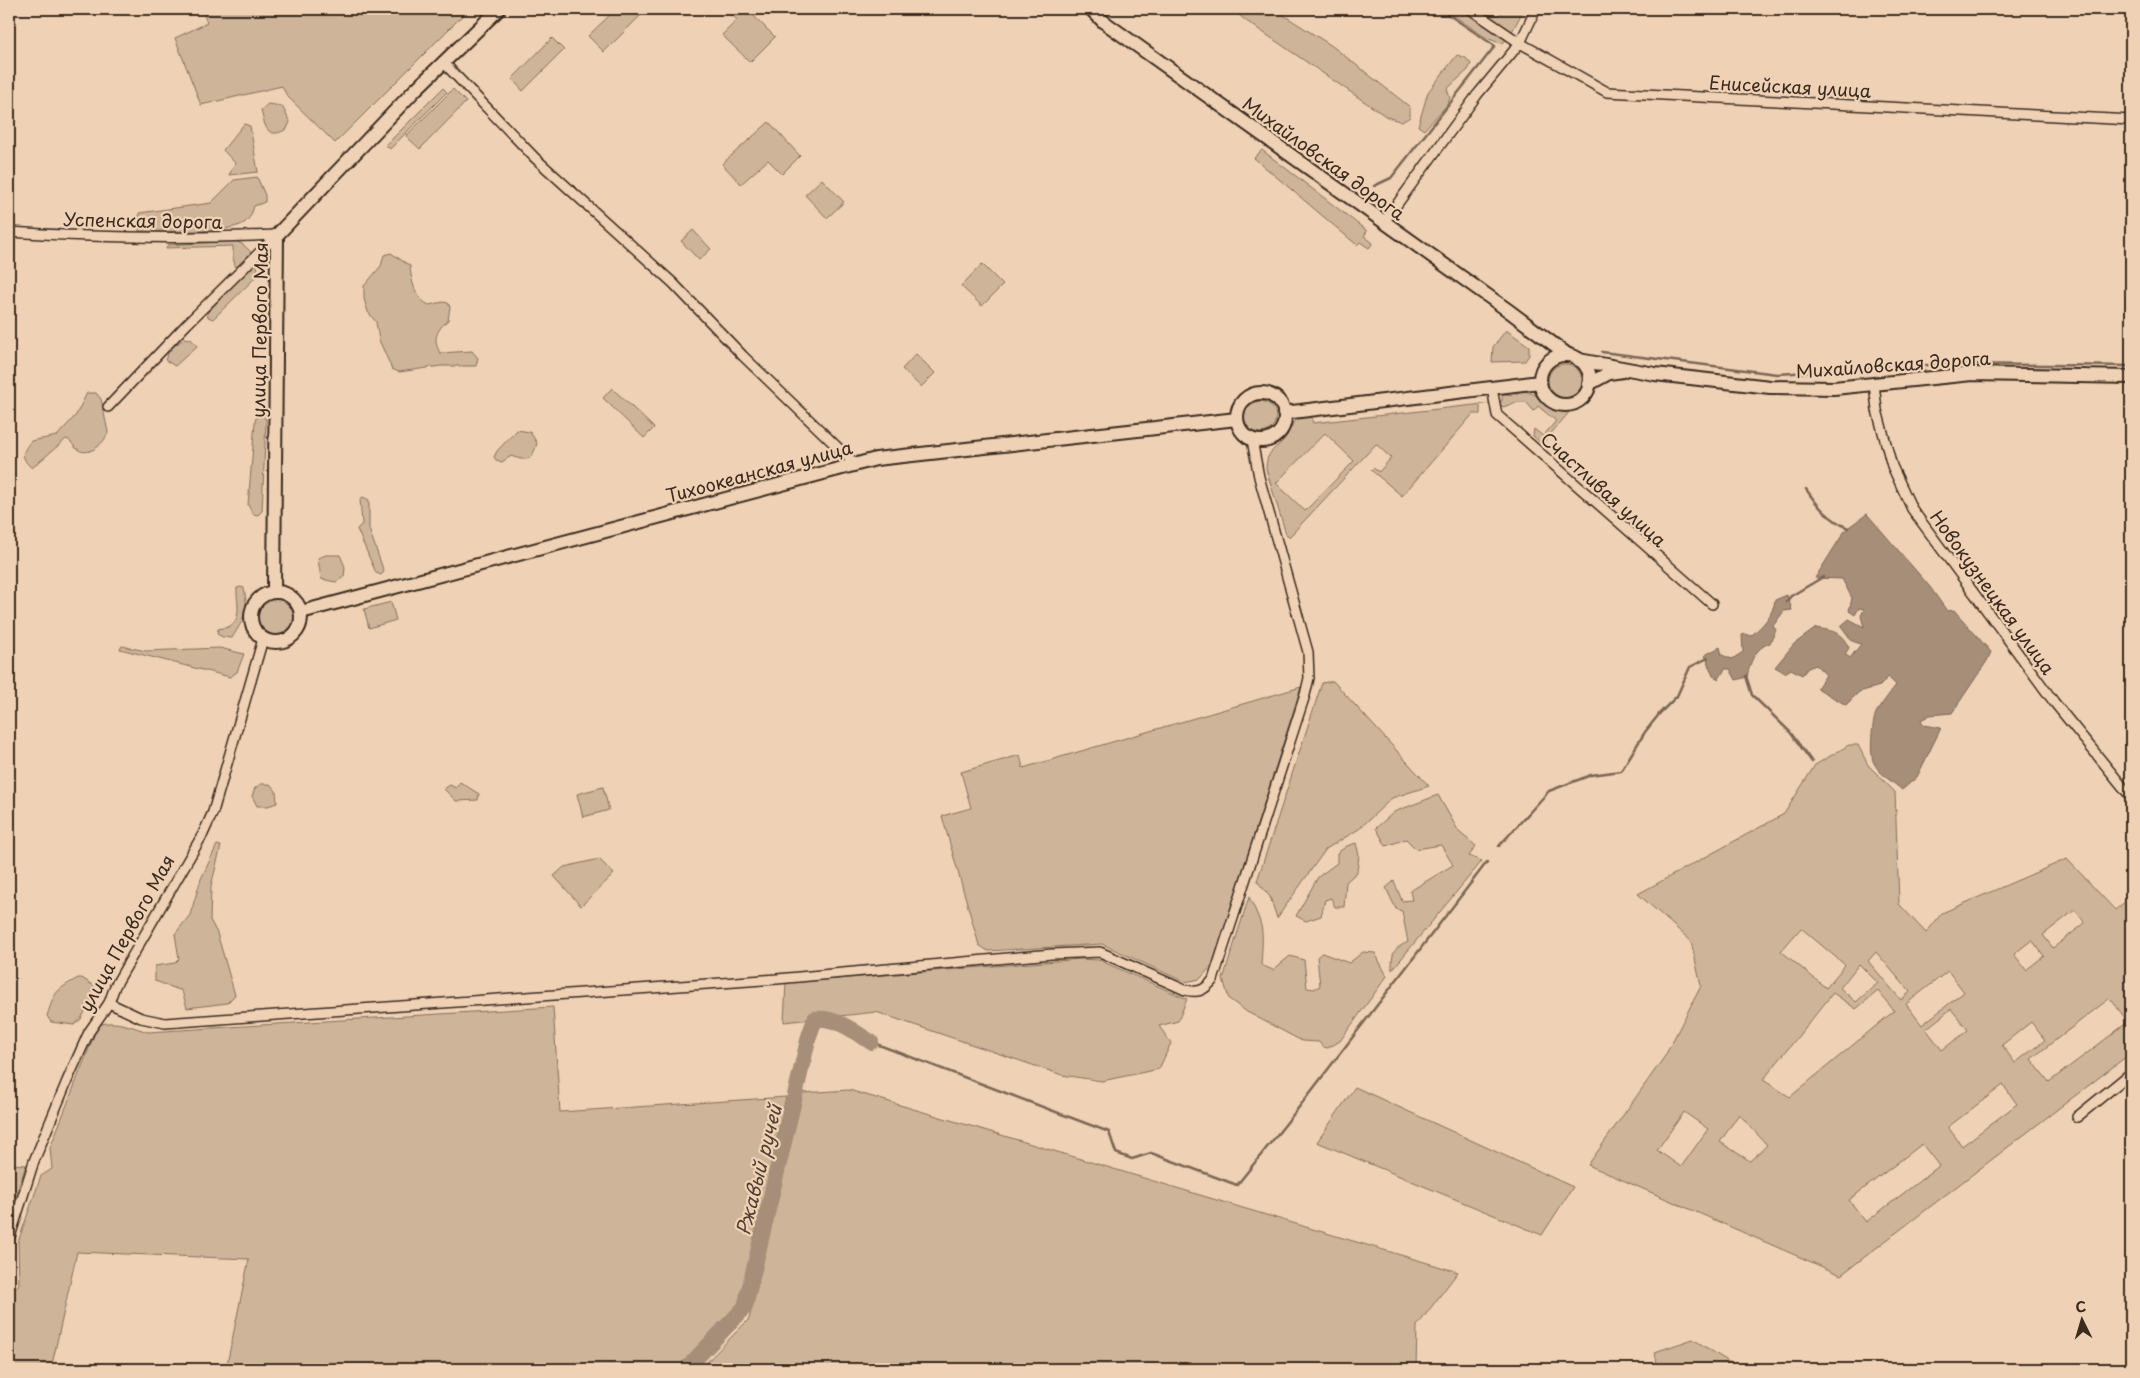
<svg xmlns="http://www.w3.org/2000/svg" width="2140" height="1378" font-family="'Playpen Sans',sans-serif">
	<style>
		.green { fill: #ceb499; stroke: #846f5c; fill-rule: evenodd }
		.water { fill: #a68e78; stroke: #7b6654 }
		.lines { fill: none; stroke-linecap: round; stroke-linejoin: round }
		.stream { stroke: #7b6654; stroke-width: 2.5 }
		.river { stroke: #a68e78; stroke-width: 16 }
		.street-casing { stroke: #3b2a1e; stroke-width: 12 }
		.secondary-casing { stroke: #3b2a1e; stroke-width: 16 }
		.street { stroke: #efd2b5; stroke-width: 9 }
		.secondary { stroke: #efd2b5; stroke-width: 12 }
		.labels { text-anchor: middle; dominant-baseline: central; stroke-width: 4.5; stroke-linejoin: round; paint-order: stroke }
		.street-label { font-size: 18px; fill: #3b2a1e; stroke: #efd2b5 }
		.water-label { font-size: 19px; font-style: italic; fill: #503e30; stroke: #efd2b5 }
	</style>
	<rect width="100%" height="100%" fill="#efd2b5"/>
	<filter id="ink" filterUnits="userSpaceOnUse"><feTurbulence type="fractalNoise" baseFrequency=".02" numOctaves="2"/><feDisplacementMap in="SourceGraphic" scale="10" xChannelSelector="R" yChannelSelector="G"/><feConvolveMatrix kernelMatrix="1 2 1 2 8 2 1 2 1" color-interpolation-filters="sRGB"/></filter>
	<g filter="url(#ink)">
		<!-- green -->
		<g class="green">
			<path d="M 202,9 L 469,9 L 335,143 L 287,96 L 282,86 L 201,105 L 175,38 L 207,23 Z"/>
			<path d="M 616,9 L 643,9 L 645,11 L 604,52 L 588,36 Z"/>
			<path d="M 732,9 L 747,9 L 775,37 L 750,62 L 722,35 L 737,20 L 730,12 Z"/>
			<path d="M 1232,9 L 1274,9 L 1332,46 L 1410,107 L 1410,117 L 1402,122 L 1387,117 L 1245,20 Z"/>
			<path d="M 1425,9 L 1484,9 L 1493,15 L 1500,15 L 1504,9 L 1524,9 L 1508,39 L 1502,43 C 1482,40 1469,23 1451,15 C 1441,11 1435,15 1425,9 Z"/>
			<path d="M 552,38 L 564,50 L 523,91 L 512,79 Z"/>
			<path d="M 1457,55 L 1466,58 L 1471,64 L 1468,70 L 1447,89 L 1450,98 L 1447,105 L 1424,130 L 1418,126 L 1428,92 Z"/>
			<path d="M 443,88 L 447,92 L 390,149 L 386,145 Z"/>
			<path d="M 453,89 L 466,102 L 420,149 L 406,136 Z"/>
			<path d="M 268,104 L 282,106 L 290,122 L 287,129 C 267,140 265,127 261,110 Z"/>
			<path d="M 769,122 L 800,156 L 782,174 L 768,160 L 741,184 L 722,164 Z"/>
			<path d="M 244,124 L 250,126 L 258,172 L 229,175 L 235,163 L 223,150 Z"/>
			<path d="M 1262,150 L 1367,231 L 1364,236 L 1373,243 L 1369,248 L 1360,242 L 1357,245 L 1254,158 Z"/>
			<path d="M 257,177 L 265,195 L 265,202 L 254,206 C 252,213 250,219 244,223 C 228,234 161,231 139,231 L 139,213 L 211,203 L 234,180 Z"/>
			<path d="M 822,179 L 844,202 L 827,218 L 805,195 Z"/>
			<path d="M 693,230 L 711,249 L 699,260 L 681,241 Z"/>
			<path d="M 235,241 C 249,245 259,261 258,275 L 213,319 L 208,317 L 207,313 L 239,279 L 233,258 L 233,246 L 165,248 L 168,245 Z"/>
			<path d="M 391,253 L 410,266 C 411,280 415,299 429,305 L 443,302 L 448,303 L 450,307 L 448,320 C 437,330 432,338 440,353 L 472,351 L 478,358 L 476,366 L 441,366 L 399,372 L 392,369 L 379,340 L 376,322 L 368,312 L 364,299 L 364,286 L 381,266 L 384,255 Z"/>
			<path d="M 982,264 L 1003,285 L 982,306 L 961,286 Z"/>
			<path d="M 1506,330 L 1529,346 L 1529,355 L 1525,361 L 1492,362 L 1493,347 Z"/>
			<path d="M 185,338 L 191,339 L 197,346 L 175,366 L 165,360 L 170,349 Z"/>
			<path d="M 916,354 L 935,373 L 921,387 L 902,369 Z"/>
			<circle cx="1565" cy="381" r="17"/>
			<path d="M 612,388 L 654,428 L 644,438 L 603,398 Z"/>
			<path d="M 1518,391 C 1540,389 1548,414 1571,410 L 1542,444 L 1533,436 L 1534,429 L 1543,436 L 1556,421 L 1538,406 L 1534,411 L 1526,402 L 1517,402 L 1503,407 L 1498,402 L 1502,401 L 1502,395 L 1518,394 Z"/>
			<path d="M 87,393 L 96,393 L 101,399 L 108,432 C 105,443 89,458 77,449 C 72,445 72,441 66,439 L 32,468 C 20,458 22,452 31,441 L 57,436 L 76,415 Z"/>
			<circle cx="1260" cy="417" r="16"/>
			<path d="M 1492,403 L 1480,404 L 1480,414 L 1473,414 L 1402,496 L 1371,470 L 1373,468 L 1379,472 L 1391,458 L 1376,444 L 1291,535 L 1289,537 L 1286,534 L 1266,469 C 1266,449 1277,450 1286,437 C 1290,432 1291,424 1296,420 C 1300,416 1306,417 1311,416 L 1313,423 ZM 1325,433 L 1354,461 L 1305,511 L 1276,483 Z"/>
			<path d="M 260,415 L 265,417 L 266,421 L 262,511 L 258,515 L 253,514 L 248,505 L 255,422 L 256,418 Z"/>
			<path d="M 517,430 L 530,432 L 537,443 C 532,461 527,462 511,456 L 502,462 L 496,460 L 494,457 L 497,451 Z"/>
			<path d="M 363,497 L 369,500 L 369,529 L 384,572 L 381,575 L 376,573 L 357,529 L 362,524 L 360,499 Z"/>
			<path d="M 326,555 L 340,555 L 345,567 L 344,577 L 336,582 L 321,579 L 318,558 Z"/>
			<path d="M 241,587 L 244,588 C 249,610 244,619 232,638 L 223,637 L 217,634 L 218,629 C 222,628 227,628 230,626 C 243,618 236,600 237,588 Z"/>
			<circle cx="276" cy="617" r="20"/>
			<path d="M 391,602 L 396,620 L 369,628 L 364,609 Z"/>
			<path d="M 122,646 L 146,651 L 220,648 L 244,654 L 237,672 L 230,677 L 120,649 Z"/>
			<path d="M 1333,681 L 1429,786 L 1392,798 L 1359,829 L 1326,849 L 1277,918 L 1270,897 L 1257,881 L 1322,683 Z"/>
			<path d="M 1301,687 L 1213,964 L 1200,979 L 1185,982 L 1102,944 L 988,951 L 979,945 L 942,816 L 971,808 L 961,772 L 1020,755 L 1023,768 Z"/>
			<path d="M 1849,745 L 1858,745 L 1868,765 L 1895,792 L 1899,904 L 1926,933 L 1942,913 L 2067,859 L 2115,910 L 2131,897 L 2131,1053 L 1841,1275 L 1588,1165 L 1665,1056 L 1701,986 L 1691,941 L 1638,894 L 1784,814 L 1815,765 ZM 2075,910 L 2085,923 L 2053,948 L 2043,935 ZM 1801,928 L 1845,965 L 1826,988 L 1781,951 ZM 2032,940 L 2044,956 L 2026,970 L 2014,954 ZM 1876,952 L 1910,992 L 1901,1000 L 1868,961 ZM 1859,964 L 1878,983 L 1856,1002 L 1840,988 ZM 1948,971 L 1964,992 L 1922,1025 L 1906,1004 ZM 1878,991 L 1894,1011 L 1790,1097 L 1763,1080 L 1833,993 L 1856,1009 ZM 2110,998 L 2128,1022 L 2049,1082 L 2031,1059 ZM 1951,1009 L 1968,1030 L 1942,1050 L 1926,1029 ZM 2031,1022 L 2045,1040 L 2015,1063 L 2002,1045 ZM 2003,1085 L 2017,1104 L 1962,1146 L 1948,1127 ZM 1684,1112 L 1708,1129 L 1681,1167 L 1657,1150 ZM 1739,1114 L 1767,1145 L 1750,1161 L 1720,1142 ZM 1922,1144 L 1939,1166 L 1866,1222 L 1849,1200 Z"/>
			<path d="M 460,782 L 479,794 L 478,800 L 456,801 L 444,789 L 450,785 L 456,788 Z"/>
			<path d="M 261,784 L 270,784 L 276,791 L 277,803 L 268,806 L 257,806 L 252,796 L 255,788 Z"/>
			<path d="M 603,787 L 609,810 L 583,817 L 577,794 Z"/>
			<path d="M 1438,795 L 1459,832 L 1476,846 L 1469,856 L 1482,861 L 1392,970 C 1392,952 1393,949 1408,942 L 1402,911 L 1396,909 L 1386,888 L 1394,881 L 1402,901 L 1412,900 L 1410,891 L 1453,865 L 1441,845 L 1416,849 L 1406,839 L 1386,846 L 1376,828 L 1394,812 Z"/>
			<path d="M 1356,843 L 1359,855 L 1357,872 L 1346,882 L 1344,907 L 1335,907 L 1331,898 L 1325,900 L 1321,916 L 1306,921 L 1296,916 L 1318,877 L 1337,863 L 1337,853 L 1347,846 Z"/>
			<path d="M 217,845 L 221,846 L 211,886 L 210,920 L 217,933 L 235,995 L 227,1003 L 187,1008 L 182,991 L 155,981 L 155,966 L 175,963 L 179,959 L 175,934 L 190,915 L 201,879 Z"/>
			<path d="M 599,859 L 614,874 L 581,906 L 554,876 L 564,867 Z"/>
			<path d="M 1249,897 C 1265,929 1263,930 1261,965 L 1273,970 L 1290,956 L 1304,960 L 1307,988 L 1314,989 L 1320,986 L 1317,957 L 1322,953 L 1349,963 L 1363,952 L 1375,953 L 1387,976 L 1340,1041 L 1328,1048 L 1323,1047 L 1319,1042 L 1302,1041 L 1247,1012 L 1229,999 L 1223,979 Z"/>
			<path d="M 1081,959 L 1099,960 L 1187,999 L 1178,1021 L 1159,1026 L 1171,1043 L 1159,1069 L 1102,1081 L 1062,1075 L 876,1012 L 784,1022 L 786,983 Z"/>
			<path d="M 78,978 L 82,978 L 97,988 L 81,1019 L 74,1025 L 51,1022 L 47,1016 C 55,991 55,991 78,978 Z"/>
			<path d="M 553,1007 L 560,1112 L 786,1097 L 740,1303 L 715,1331 L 677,1369 L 226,1369 L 249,1259 L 77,1252 L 51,1369 L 9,1369 L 9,1295 L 19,1284 L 18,1242 L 41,1176 L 52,1169 L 50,1148 L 95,1033 L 101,1024 C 117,1020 132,1027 148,1032 Z"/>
			<path d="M 1355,1087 L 1573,1187 L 1542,1235 L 1317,1142 Z"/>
			<path d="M 849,1090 C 1052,1149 1255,1213 1458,1272 L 1417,1326 L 1416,1369 L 700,1369 L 749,1319 L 803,1093 Z"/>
			<path d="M 11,1164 L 26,1165 L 9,1217 L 9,1167 Z"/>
			<path d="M 1693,1339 L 1740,1369 L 1658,1369 L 1655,1352 Z"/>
		</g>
		<!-- water -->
		<g class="water">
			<path d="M 1867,514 L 1930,587 L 1947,611 L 1954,610 L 1991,652 L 1987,661 L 1952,713 L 1930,715 L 1921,720 L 1923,725 L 1941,728 L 1917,777 L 1902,790 C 1892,781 1880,775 1874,763 C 1869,755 1872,722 1876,713 C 1877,710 1893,689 1896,685 L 1888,677 L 1880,686 L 1859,692 L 1846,705 L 1817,688 L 1826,675 L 1816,665 L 1808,668 L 1802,675 L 1791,669 L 1785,673 L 1775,667 L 1794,644 L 1816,628 C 1833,631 1841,631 1849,648 L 1845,654 L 1850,658 L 1861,644 L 1852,641 L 1841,626 L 1849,619 L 1864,627 L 1861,616 L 1864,609 L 1859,608 L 1855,615 L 1849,611 L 1852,598 L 1842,579 L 1815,578 L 1846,529 Z"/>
			<path d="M 1787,595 L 1792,610 L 1784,611 L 1773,626 L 1776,630 L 1770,643 C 1755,648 1750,662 1747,677 L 1736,680 L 1730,669 L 1725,669 L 1719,679 L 1713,676 L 1705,655 L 1720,647 L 1722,655 L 1732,659 L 1743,652 L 1742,635 L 1746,634 L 1751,636 C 1762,626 1773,616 1775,600 Z"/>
		</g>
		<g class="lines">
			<!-- stream -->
			<g class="stream">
				<path d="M 1374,186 L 1391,178 L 1495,46 L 1440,9"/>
				<path d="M 1602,352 L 1777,374 L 1946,364 L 2131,366"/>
				<path d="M 1806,489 C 1818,507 1829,519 1848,528"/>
				<path d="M 1786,602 L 1791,596 L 1823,577"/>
				<path d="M 1746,676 L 1752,695 L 1790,732 L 1812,762"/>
				<path d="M 1499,846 L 1549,791 L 1591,775 L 1621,771 L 1645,732 L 1660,713 L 1677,696 L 1690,667 L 1708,658"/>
				<path d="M 871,1042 L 1109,1132 L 1116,1153 L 1132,1159 L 1151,1153 L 1237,1185 L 1296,1111 L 1487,862"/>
			</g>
			<!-- river -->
			<path class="river" d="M 686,1369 L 745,1307 L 809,1036 L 815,1019 C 836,1016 854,1032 871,1042"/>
			<defs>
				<g id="street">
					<path d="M 1470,9 L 1520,43 L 1607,92 L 2131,120"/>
					<path d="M 443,62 L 535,158 L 673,283 L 743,356 L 855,464"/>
					<path d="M 1384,222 L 1477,95 L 1520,43 L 1536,9"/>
					<path d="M 9,232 C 98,238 188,239 277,235"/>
					<path d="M 1874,384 L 1877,410 L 1892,466 L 1912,509 L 2054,702 L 2131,797"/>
					<path d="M 1492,388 L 1497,415 L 1712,604"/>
					<path d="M 108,407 L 187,324 L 277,235"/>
					<path d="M 109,1003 L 141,1018 L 165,1023 L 777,979 L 1052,954 L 1100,952 L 1185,990 C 1198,993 1204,991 1213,980 L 1305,695 L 1309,678 L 1308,652 L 1259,477 L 1252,440"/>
					<path d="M 2077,1117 L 2131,1073"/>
					<path d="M 9,1240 L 34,1161 L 67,1081 L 89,1032 L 109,1003 L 115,986 L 203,834 L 213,812 L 263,639"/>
				</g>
				<g id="secondary">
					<path d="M 1091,9 L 1104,22 L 1509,311 L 1568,355"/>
					<circle cx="1565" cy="380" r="25"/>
					<path d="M 1579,360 L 1655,374 L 1770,387 L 1834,388 L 1972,374 L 2131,377"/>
					<path d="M 1589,384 L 1609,373 L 1623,371"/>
					<circle cx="1261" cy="417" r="24"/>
					<path d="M 1284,413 L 1540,382"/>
					<path d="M 274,592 L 277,235 L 415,90 L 499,9"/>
					<circle cx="276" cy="617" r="25"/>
					<path d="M 301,612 L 876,459 L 1237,419"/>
				</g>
			</defs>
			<!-- street casing -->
			<use href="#street" class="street-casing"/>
			<!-- secondary casing -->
			<use href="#secondary" class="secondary-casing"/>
			<!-- street -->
			<use href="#street" class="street"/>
			<!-- secondary -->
			<use href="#secondary" class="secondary"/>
		</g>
	</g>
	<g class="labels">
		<!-- street labels -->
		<g class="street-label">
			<text transform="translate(1790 86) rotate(3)">Енисейская улица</text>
			<text transform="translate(1324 158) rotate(36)">Михайловская дорога</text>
			<text transform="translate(143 220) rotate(1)">Успенская дорога</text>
			<text transform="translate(259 330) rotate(-89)">улица Первого Мая</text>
			<text transform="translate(1893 364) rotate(-4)">Михайловская дорога</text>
			<text transform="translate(759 471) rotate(-15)">Тихоокеанская улица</text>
			<text transform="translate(1604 489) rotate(42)">Счастливая улица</text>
			<text transform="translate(1993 592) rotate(54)">Новокузнецкая улица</text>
			<text transform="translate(126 933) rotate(-61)">улица Первого Мая</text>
		</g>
		<!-- water labels -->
		<g class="water-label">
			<text transform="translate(758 1170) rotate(-76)">Ржавый ручей</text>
		</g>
	</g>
	<!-- margin -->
	<rect width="2140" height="1378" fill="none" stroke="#efd2b5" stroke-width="30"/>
	<rect x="15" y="15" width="2110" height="1348" fill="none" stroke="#3b2a1e" stroke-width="2" filter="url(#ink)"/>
	<!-- north arrow -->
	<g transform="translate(2082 1320) rotate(355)" stroke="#efd2b5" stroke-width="4" paint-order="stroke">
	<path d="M0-4L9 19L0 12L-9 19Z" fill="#3b2a1e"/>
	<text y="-8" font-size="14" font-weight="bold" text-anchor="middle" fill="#3b2a1e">С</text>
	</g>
</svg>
